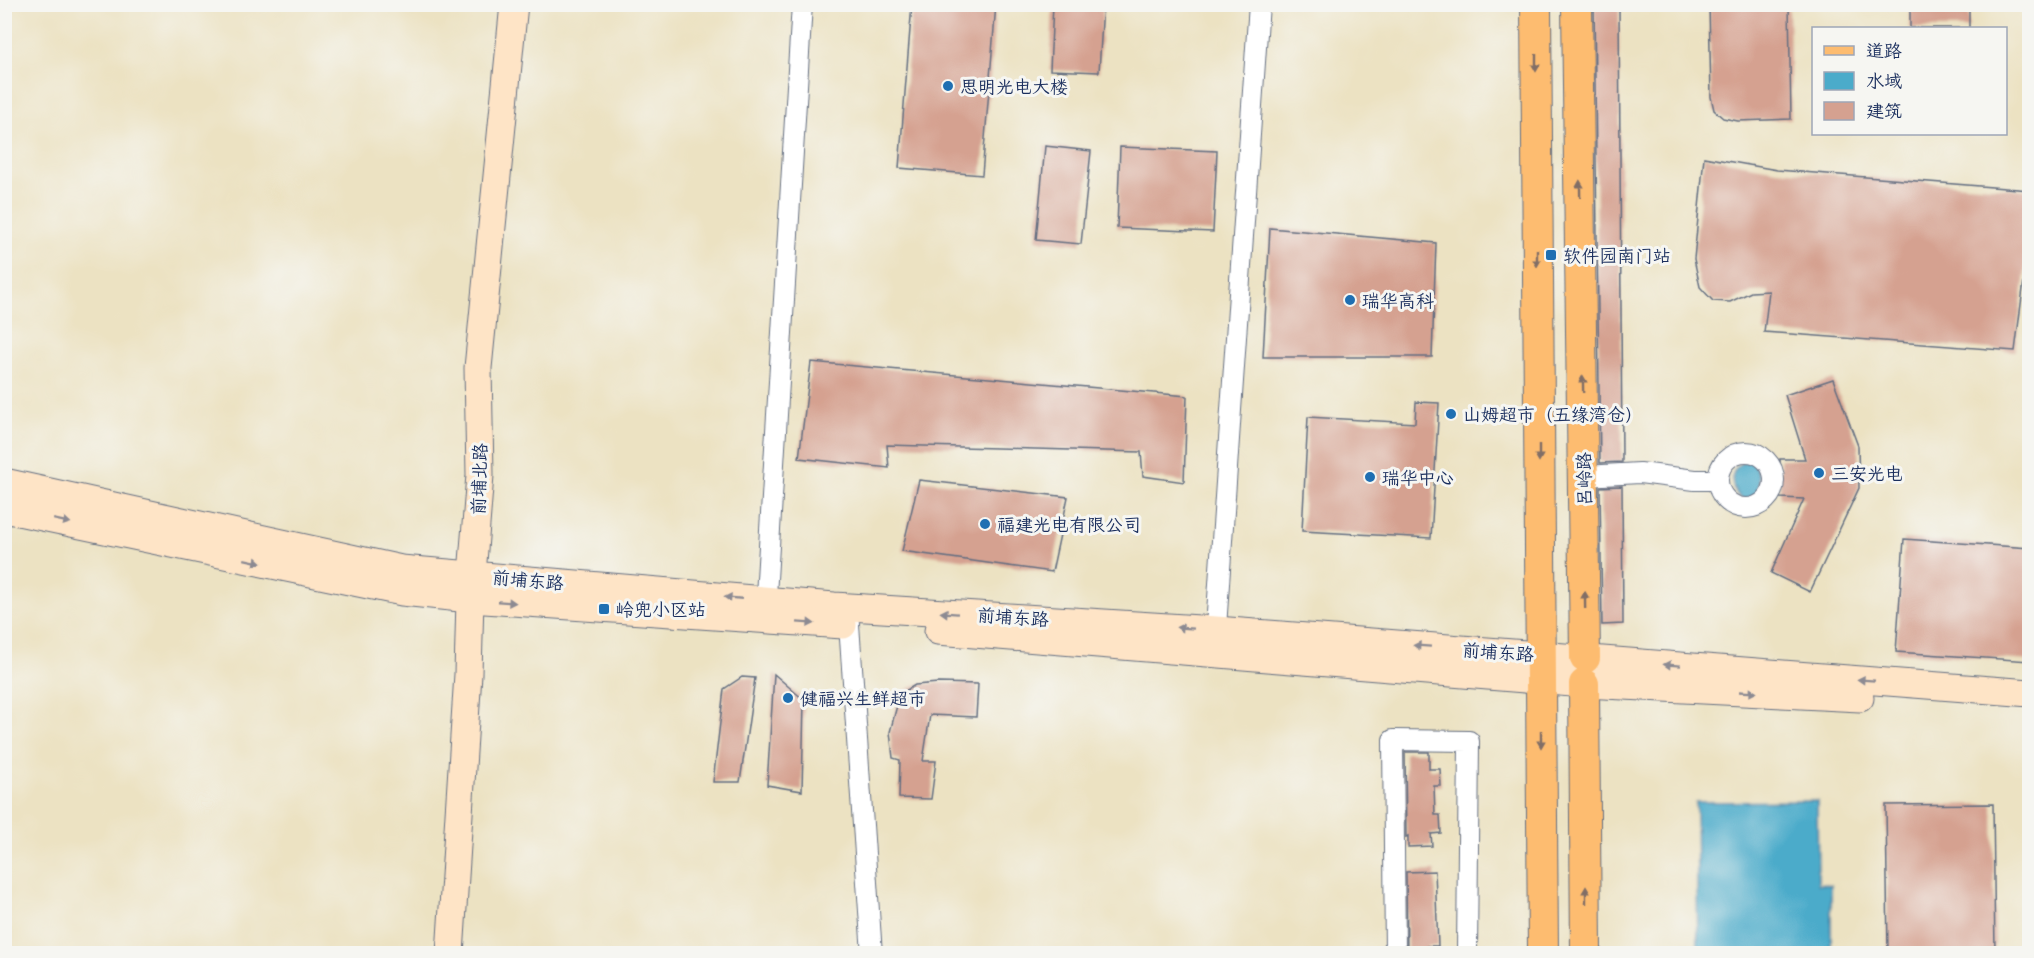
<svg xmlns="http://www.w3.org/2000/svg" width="2034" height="958" font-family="Delius,'LXGW WenKai TC',sans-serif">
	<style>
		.water { fill: #4babca; stroke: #336d94; stroke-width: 1.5 }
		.building { fill: #d5a190 }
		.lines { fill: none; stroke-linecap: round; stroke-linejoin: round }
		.street-casing { stroke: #646e81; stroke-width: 22 }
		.secondary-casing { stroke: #646e81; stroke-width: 29 }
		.primary-casing { stroke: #646e81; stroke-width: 32 }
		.street { stroke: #fff; stroke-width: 20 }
		.secondary { stroke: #fee4c6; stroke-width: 27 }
		.primary { stroke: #fdbc70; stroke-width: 30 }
		.oneway { fill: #816e66 }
		.oneway2 { fill: #8c8a92 }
		.poi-dot { fill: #1f6fb2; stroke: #f6f6f2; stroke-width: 2 }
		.labels { text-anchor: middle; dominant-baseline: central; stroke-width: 6; stroke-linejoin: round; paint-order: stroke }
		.poi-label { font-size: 18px; fill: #1b2f5e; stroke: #f6f6f2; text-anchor: start }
		.street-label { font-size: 18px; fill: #1b2f5e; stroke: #f6f6f2 }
	</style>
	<rect width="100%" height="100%" fill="#f6f6f2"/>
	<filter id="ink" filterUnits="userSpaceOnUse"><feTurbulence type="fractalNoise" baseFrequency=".0167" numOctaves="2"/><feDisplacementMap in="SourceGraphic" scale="12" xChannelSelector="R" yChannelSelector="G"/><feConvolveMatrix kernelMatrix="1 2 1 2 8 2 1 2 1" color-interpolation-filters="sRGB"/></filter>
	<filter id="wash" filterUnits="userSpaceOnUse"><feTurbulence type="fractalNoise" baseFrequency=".008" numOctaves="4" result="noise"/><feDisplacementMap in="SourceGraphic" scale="24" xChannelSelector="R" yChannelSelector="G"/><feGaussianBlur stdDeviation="1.35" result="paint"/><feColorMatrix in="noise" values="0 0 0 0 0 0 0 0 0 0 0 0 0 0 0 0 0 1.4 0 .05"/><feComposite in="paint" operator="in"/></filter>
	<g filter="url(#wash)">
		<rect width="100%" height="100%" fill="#ece2c2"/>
		<!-- water -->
		<g class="water">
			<path d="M 1750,460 C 1761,470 1764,493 1750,502 C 1727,497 1726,463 1750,460 Z"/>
			<path d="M 1817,801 L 1818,884 L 1831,885 L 1831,953 L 1698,953 L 1696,802 Z"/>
		</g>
		<g id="blocks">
			<!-- building -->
			<g class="building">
				<path d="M 912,4 L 996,4 L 982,175 L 899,168 Z"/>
				<path d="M 1053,4 L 1103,4 L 1099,72 L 1050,70 Z"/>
				<path d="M 1594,4 L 1619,4 L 1622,462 L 1600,463 Z"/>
				<path d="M 1709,4 L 1789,4 L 1791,119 L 1738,121 L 1723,118 L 1714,110 L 1711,97 Z"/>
				<rect x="1910" y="4" width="59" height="24"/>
				<path d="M 1045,146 L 1091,151 L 1081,244 L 1036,240 Z"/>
				<path d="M 1120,147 L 1217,151 L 1213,232 L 1117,228 Z"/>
				<path d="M 1704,157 L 1777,170 L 2030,190 L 2030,234 L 2015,351 L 1764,332 L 1769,291 L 1751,292 L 1730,302 L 1713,301 L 1700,287 L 1694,259 Z"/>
				<path d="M 1270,228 L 1436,243 L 1432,357 L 1263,357 Z"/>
				<path d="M 811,362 L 1187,396 L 1184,482 L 1143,476 L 1141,452 L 887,445 L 889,468 L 799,458 Z"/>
				<path d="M 1833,379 L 1858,446 L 1859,488 L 1810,592 L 1771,573 L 1804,499 L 1780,498 L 1780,459 L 1805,459 L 1785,395 Z"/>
				<path d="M 1416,402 L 1439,403 L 1431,538 L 1302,531 L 1308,417 L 1415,423 Z"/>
				<path d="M 919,480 L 1068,497 L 1052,572 L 902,551 Z"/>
				<path d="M 1622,486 L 1623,624 L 1602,625 L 1600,487 Z"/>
				<path d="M 1904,539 L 2030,548 L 2030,661 L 1896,652 Z"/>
				<path d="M 774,674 L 804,700 L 802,791 L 767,785 Z"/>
				<path d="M 742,677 L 755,678 L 740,782 L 713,782 L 724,689 Z"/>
				<path d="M 938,683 L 978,684 L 976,717 L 930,715 L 923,761 L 936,761 L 931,799 L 899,798 L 900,760 L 893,758 L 890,732 L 900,694 L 915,685 Z"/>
				<path d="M 1405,752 L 1429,752 L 1429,769 L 1440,769 L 1441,786 L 1434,786 L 1435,815 L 1440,815 L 1441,833 L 1431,834 L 1432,846 L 1408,847 L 1408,836 L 1406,837 Z"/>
				<path d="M 1993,804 L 1995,954 L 1888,954 L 1886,805 Z"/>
				<path d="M 1435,871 L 1438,946 L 1427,946 L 1427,954 L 1407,954 L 1406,872 Z"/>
			</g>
		</g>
	</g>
	<g filter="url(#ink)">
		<use href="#blocks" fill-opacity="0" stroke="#646e81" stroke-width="1.5"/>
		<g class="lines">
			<defs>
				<g id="street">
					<circle cx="1746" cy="480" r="28"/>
					<path d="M 1584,476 L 1640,473 L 1695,480 L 1717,480"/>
					<path d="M 848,610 L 872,954"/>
					<path d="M 765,612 L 802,4"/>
					<path d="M 1215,642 L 1259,4"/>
					<path d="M 1395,954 L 1393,740 L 1469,741 L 1467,954"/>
				</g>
				<g id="secondary">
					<path d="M 4,482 L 401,569 L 834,606 L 1216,630 L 2030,693"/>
					<path d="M 4,509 L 402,592 L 470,599 L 843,625"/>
					<path d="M 938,631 L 1584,684 L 1860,698"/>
					<path d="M 450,954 L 468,674 L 470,599 L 480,475 L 478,368 L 514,4"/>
				</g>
				<g id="primary">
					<path d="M 1536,4 L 1543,954"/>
					<path d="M 1577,4 L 1585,658"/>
					<path d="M 1584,684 L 1586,954"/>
				</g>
			</defs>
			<!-- street casing -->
			<use href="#street" class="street-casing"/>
			<!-- secondary casing -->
			<use href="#secondary" class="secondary-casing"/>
			<!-- primary casing -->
			<use href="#primary" class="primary-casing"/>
			<!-- street -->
			<use href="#street" class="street"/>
			<!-- secondary -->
			<use href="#secondary" class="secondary"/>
			<!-- primary -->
			<use href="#primary" class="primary"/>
		</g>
		<!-- one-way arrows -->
		<defs><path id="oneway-solid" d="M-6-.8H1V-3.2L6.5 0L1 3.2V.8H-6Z" transform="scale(1.5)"/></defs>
		<g class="oneway">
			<use href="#oneway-solid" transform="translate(1536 63) rotate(90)"/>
			<use href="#oneway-solid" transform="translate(1580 189) rotate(-91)"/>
			<use href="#oneway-solid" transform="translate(1537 258) rotate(90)"/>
			<use href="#oneway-solid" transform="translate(1583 384) rotate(-91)"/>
			<use href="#oneway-solid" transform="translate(1539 453) rotate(90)"/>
			<use href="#oneway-solid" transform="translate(1585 600) rotate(-91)"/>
			<use href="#oneway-solid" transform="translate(1541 739) rotate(90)"/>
			<use href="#oneway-solid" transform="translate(1586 895) rotate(-90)"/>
		</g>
		<g class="oneway2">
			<use href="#oneway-solid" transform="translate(62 521) rotate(12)"/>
			<use href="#oneway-solid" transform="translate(253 561) rotate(12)"/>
			<use href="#oneway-solid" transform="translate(733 598) rotate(-175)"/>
			<use href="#oneway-solid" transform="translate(507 602) rotate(4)"/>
			<use href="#oneway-solid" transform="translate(949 613) rotate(-176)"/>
			<use href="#oneway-solid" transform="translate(806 623) rotate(4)"/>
			<use href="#oneway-solid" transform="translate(1185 628) rotate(-176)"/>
			<use href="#oneway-solid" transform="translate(1422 646) rotate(-176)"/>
			<use href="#oneway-solid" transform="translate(1672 665) rotate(-176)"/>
			<use href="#oneway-solid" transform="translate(1866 680) rotate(-176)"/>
			<use href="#oneway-solid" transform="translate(1748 692) rotate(3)"/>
		</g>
	</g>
	<!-- markers -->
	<g class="poi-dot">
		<circle cx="948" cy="86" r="6"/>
		<rect x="1545" y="249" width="12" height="12" rx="3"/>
		<circle cx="1350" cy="300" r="6"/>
		<circle cx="1451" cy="414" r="6"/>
		<circle cx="1819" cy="473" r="6"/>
		<circle cx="1370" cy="477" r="6"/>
		<circle cx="985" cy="524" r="6"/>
		<rect x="598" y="603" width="12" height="12" rx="3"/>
		<circle cx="788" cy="698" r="6"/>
	</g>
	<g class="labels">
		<!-- poi labels -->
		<g class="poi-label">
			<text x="960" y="86">思明光电大楼</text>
			<text x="1563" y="255">软件园南门站</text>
			<text x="1362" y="300">瑞华高科</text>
			<text x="1463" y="414">山姆超市（五缘湾仓）</text>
			<text x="1831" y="473">三安光电</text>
			<text x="1382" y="477">瑞华中心</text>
			<text x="997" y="524">福建光电有限公司</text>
			<text x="616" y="609">岭兜小区站</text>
			<text x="800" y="698">健福兴生鲜超市</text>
		</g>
		<!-- street labels -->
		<g class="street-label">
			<text transform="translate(479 479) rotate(-88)">前埔北路</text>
			<text transform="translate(1584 479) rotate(-91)">吕岭路</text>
			<text transform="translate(528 580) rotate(5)">前埔东路</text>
			<text transform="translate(1013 617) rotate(4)">前埔东路</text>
			<text transform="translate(1498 652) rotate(4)">前埔东路</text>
		</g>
	</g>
	<!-- margin -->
	<rect width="2034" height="958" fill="none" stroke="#f6f6f2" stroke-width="24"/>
	<!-- legend -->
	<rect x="1812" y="27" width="195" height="108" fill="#f6f6f2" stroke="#9ea6b7" stroke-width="1.5"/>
	<rect x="1824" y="46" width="30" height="9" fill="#fdbc70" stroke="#9ea6b7" stroke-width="1.5"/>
	<text x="1866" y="57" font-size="18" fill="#1b2f5e">道路</text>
	<rect x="1824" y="72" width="30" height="18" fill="#4babca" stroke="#9ea6b7" stroke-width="1.5"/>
	<text x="1866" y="87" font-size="18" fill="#1b2f5e">水域</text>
	<rect x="1824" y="102" width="30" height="18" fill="#d5a190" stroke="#9ea6b7" stroke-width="1.5"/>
	<text x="1866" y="117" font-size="18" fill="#1b2f5e">建筑</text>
</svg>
